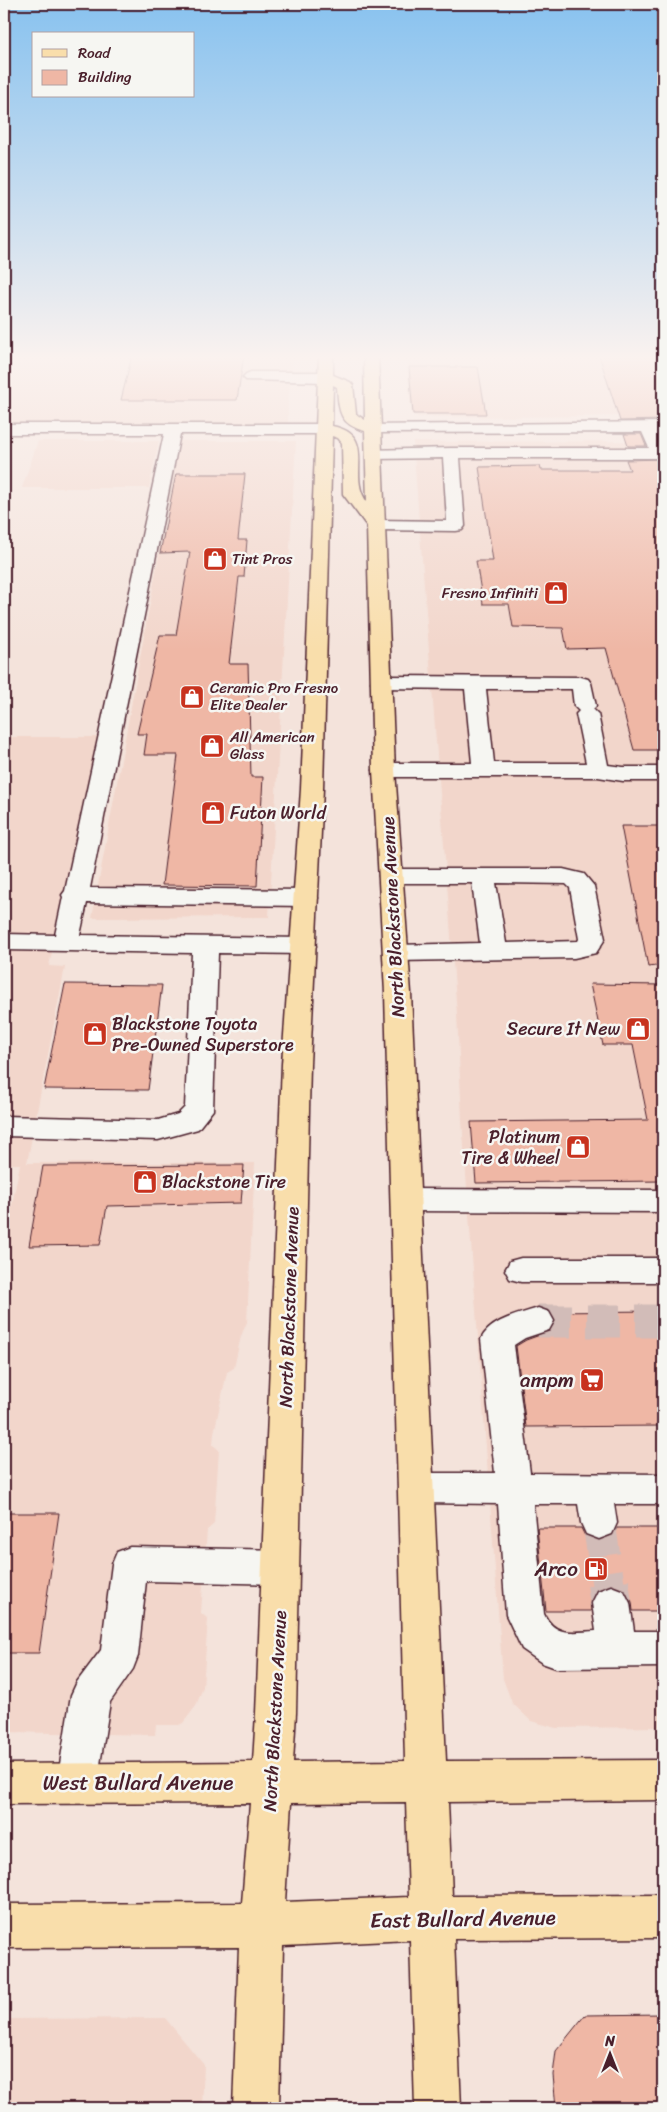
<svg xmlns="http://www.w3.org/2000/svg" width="667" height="2112" font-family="Sriracha,sans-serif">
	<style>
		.built { fill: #f2d6cb }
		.building { fill: #efb7a5; stroke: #4a1f2b }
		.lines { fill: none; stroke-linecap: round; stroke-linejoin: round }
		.minor-tunnel-far1 { stroke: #d2bcb8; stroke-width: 33; stroke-dasharray: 33 16; stroke-linecap: butt }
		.minor-tunnel { stroke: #d2bcb8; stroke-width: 42; stroke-dasharray: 42 21; stroke-linecap: butt }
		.minor-casing { stroke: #4a1f2b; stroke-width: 3 }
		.major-casing { stroke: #4a1f2b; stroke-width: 3 }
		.minor { fill: #f6f6f2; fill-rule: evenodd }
		.major { fill: #f9deab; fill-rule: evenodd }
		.labels { text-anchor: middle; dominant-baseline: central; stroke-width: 5; stroke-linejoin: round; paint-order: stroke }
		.far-poi-label { font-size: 15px; fill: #4a1f2b; stroke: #f6f6f2; text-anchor: start }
		.poi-label { font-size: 18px; fill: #4a1f2b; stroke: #f6f6f2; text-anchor: start }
		.street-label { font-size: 18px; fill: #4a1f2b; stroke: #f6f6f2 }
		.near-poi-label { font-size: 21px; fill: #4a1f2b; stroke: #f6f6f2; text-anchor: end }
		.near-street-label { font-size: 21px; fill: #4a1f2b; stroke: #f6f6f2 }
	</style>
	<rect width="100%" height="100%" fill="#f4e3db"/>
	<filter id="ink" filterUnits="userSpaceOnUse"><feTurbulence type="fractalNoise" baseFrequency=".02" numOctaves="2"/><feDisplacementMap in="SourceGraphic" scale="10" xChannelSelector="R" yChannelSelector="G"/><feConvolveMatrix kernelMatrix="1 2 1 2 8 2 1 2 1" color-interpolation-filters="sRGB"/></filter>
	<g filter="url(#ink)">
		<!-- built -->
		<g class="built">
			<path d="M 16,355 L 294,355 L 288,401 L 288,425 L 4,425 L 4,386 Z"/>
			<path d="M 406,355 L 663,355 L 663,416 L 418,417 L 411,414 Z"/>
			<path d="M 38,441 L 159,441 L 149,488 L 22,488 Z"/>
			<path d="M 180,441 L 296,441 L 269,917 L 92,918 Z"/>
			<path d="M 663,441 L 663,1727 L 556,1728 L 531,1721 L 512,1703 L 503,1679 L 462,1120 L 457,1014 L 413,442 Z"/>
			<path d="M 4,737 L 97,737 L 49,966 L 65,967 L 27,1163 L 255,1163 L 247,1322 L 241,1336 L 234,1368 L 227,1372 L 214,1433 L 213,1445 L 219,1450 L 214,1524 L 207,1530 L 201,1613 L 208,1619 L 203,1687 L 196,1706 L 183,1723 L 179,1725 L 156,1725 L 155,1735 L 4,1732 L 4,1246 L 20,1164 L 8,1164 L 4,1182 Z"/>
			<path d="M 165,2018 L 204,2065 L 202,2108 L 4,2108 L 4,2019 Z"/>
		</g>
		<!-- building -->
		<g class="building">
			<path d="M 132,355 L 244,355 L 237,400 L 121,400 Z"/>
			<path d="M 599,355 L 663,355 L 663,420 L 620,421 Z"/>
			<path d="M 409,367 L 478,367 L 486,414 L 413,414 Z"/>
			<path d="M 624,434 L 641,434 L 646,446 L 628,446 Z"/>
			<path d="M 663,459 L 663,750 L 634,750 L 606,648 L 567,649 L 563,628 L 513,627 L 509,604 L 483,604 L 476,561 L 493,561 L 479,467 L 540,466 L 541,470 L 630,470 L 626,460 Z"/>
			<path d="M 176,474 L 245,474 L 238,540 L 247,540 L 244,577 L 239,577 L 229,664 L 248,664 L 251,777 L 263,777 L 257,886 L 162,885 L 178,755 L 144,755 L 147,734 L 137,734 L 160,635 L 176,635 L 190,552 L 160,553 Z"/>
			<path d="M 621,826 L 663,826 L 663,965 L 648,967 Z"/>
			<path d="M 65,984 L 162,985 L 148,1090 L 44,1089 Z"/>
			<path d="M 590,984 L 663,985 L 663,1181 L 476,1183 L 471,1122 L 648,1120 L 633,1045 L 603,1045 Z"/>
			<path d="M 244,1165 L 241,1203 L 107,1206 L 100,1245 L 29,1246 L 43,1166 Z"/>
			<path d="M 656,1311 L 663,1343 L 663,1426 L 526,1427 L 516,1346 L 526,1340 L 551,1331 L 556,1322 L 551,1312 Z"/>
			<path d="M 4,1513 L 59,1513 L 39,1653 L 4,1653 Z"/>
			<path d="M 537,1528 L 581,1528 L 585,1536 L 600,1541 L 613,1536 L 617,1528 L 663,1528 L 663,1611 L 633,1611 L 632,1602 L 626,1590 L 610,1584 L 596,1590 L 590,1602 L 591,1611 L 546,1611 Z"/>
			<path d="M 663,2014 L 663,2108 L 556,2108 L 553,2075 L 556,2051 L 585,2015 Z"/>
		</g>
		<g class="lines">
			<!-- minor-tunnel-far1 -->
			<g class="minor-tunnel-far1">
				<path d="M 538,1321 L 663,1321"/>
				<path d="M 599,1523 L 608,1584"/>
			</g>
			<!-- minor-tunnel -->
			<path class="minor-tunnel" d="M 608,1583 L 611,1603"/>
			<defs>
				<g id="minor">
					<path d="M 251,372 L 325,372 L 330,374 L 333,377 L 330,380 L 325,382 L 246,380 L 243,377 L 246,374 Z"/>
					<path d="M 663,422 L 663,432 L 659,432 L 663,443 L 663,457 L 659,458 L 460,458 L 465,526 L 462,530 L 456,531 L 376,530 L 370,529 L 367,525 L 370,521 L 376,520 L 447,521 L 443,458 L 374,459 L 368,458 L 366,454 L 368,450 L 451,448 L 649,448 L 642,432 L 373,433 L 367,431 L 365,428 L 367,425 Z"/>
					<path d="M 4,424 L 323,424 L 329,426 L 331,429 L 329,432 L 323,434 L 180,434 L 90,888 L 306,890 L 315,893 L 318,898 L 315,903 L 306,906 L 87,903 L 80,935 L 303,938 L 312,940 L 316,946 L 312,952 L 303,954 L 218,953 L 213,1110 L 198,1129 L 158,1140 L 4,1136 L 4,1116 L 158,1120 L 178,1114 L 185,1107 L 192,953 L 4,950 L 4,934 L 55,935 L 63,897 L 62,895 L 65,891 L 164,434 L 4,434 Z"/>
					<path d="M 381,676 L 581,677 L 588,679 L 591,683 L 596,706 L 593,709 L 598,714 L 608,765 L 623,767 L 663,767 L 663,781 L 623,781 L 598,777 L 384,777 L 376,775 L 373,770 L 376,765 L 384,763 L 472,763 L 465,689 L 381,688 L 374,686 L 371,682 L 374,678 ZM 486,689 L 572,689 L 574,706 L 579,711 L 576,714 L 586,763 L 494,763 Z"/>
					<path d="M 391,869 L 563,869 L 584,874 L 594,886 L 605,939 L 596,953 L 574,958 L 396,961 L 387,959 L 383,953 L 387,947 L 396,945 L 480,943 L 472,883 L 391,883 L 382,881 L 379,876 L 382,871 ZM 496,883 L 566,884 L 570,888 L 579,939 L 578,941 L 506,943 Z"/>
					<path d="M 406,1189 L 663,1190 L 663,1212 L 406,1211 L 395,1208 L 391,1200 L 395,1192 Z"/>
					<path d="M 521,1258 L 663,1258 L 663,1282 L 521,1282 L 510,1279 L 505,1270 L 510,1261 Z"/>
					<path d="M 538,1308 L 549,1312 L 554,1321 L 549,1330 L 525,1338 L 514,1345 L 530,1473 L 663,1474 L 663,1504 L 614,1504 L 617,1523 L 612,1534 L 599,1539 L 586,1534 L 581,1523 L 578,1504 L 533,1504 L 544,1614 C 555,1637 573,1632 596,1631 L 592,1603 L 598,1591 L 611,1586 L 624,1591 L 630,1603 L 634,1631 L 663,1631 L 663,1667 L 556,1668 L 542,1663 L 522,1649 L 506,1615 L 498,1504 L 417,1503 L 405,1499 L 399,1488 L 405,1477 L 417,1473 L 495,1473 L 481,1339 C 491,1319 518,1315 538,1308 Z"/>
					<path d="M 130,1547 L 281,1550 L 294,1555 L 299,1567 L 294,1579 L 281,1584 L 146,1581 L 138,1656 L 133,1669 L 110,1702 L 97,1783 L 91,1797 L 77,1803 L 63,1797 L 57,1783 L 71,1695 L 77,1682 L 101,1650 L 112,1564 L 117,1552 Z"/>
				</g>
				<path id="major" d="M 319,355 L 333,355 L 333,375 L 350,382 L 353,385 L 356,414 L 365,420 L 364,355 L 378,355 L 395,770 L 411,993 L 446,1761 L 663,1760 L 663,1800 L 448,1802 L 452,1896 L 663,1895 L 663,1938 L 454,1939 L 461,2108 L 415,2108 L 410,1940 L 283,1946 L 279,2108 L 233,2108 L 239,1947 L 4,1948 L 4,1904 L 242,1903 L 250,1803 L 4,1804 L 4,1764 L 253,1762 L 256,1713 L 282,1064 L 301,789 ZM 333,385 L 337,387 C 339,412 339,424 365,431 L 367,502 C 346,475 379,435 332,426 ZM 332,436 L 338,438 L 342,443 L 343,494 L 367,526 L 373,770 L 385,993 L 405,1761 L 293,1762 L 296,1713 L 310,1064 L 323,789 ZM 406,1802 L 409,1897 L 285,1902 L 291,1803 Z"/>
			</defs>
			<!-- minor casing -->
			<use href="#minor" class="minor-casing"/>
			<!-- major casing -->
			<use href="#major" class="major-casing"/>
			<!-- minor -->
			<use href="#minor" class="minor"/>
			<!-- major -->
			<use href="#major" class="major"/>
		</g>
	</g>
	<!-- sky -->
	<linearGradient id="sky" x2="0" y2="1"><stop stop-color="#88c2ef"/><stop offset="0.55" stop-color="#faf2ef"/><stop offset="1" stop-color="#faf2ef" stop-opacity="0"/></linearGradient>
	<rect width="667" height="650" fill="url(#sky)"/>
	<!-- icons -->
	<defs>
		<symbol id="shop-square" viewBox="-11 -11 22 22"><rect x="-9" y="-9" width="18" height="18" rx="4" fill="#c8321e" stroke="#f6f6f2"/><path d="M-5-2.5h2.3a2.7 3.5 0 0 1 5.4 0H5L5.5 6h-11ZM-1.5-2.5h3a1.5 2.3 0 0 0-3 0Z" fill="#fff"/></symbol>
		<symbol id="supermarket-square" viewBox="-11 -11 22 22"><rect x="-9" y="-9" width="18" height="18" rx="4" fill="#c8321e" stroke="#f6f6f2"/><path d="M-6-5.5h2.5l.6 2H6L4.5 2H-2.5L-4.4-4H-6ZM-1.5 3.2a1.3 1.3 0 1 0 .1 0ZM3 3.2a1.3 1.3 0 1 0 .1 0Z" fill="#fff"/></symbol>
		<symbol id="fuel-square" viewBox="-11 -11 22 22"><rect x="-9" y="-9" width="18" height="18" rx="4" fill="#c8321e" stroke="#f6f6f2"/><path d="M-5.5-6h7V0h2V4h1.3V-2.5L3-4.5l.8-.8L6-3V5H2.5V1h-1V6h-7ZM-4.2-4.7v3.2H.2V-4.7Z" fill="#fff"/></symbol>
	</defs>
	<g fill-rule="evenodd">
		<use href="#shop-square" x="201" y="545" width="28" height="28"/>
		<use href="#shop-square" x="542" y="579" width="28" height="28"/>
		<use href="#shop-square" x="178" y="683" width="28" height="28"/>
		<use href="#shop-square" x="198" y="732" width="28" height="28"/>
		<use href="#shop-square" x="199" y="799" width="28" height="28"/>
		<use href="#shop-square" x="624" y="1015" width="28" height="28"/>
		<use href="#shop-square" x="81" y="1020" width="28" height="28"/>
		<use href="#shop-square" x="564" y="1133" width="28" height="28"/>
		<use href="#shop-square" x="131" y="1168" width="28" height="28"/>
		<use href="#supermarket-square" x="578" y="1366" width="28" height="28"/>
		<use href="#fuel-square" x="582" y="1555" width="28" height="28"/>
	</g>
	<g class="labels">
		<!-- far-poi labels -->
		<g class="far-poi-label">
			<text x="232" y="559">Tint Pros</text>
			<text x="538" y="593" text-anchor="end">Fresno Infiniti</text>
			<text x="210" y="688">Ceramic Pro Fresno<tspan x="210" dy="17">Elite Dealer</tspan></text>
			<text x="230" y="737">All American<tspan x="230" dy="17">Glass</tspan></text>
		</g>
		<!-- poi labels -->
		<g class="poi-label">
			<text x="230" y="813">Futon World</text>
			<text x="112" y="1024">Blackstone Toyota<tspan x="112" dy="21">Pre-Owned Superstore</tspan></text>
			<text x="620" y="1029" text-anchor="end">Secure It New</text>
			<text x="560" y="1137" text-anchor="end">Platinum<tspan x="560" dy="21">Tire &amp; Wheel</tspan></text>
			<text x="162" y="1182">Blackstone Tire</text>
		</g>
		<!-- street labels -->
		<g class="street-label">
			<text transform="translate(393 917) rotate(-93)">North Blackstone Avenue</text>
			<text transform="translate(289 1307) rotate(-88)">North Blackstone Avenue</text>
			<text transform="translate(275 1711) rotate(-87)">North Blackstone Avenue</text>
		</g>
		<!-- near-poi labels -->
		<g class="near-poi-label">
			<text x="574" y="1380">ampm</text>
			<text x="578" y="1569">Arco</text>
		</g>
		<!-- near-street labels -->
		<g class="near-street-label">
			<text x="138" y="1783">West Bullard Avenue</text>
			<text transform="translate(463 1919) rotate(-1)">East Bullard Avenue</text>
		</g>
	</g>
	<!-- margin -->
	<rect width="667" height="2112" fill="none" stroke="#f6f6f2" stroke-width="20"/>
	<rect x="10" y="10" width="647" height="2092" fill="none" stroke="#4a1f2b" stroke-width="2" filter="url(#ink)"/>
	<!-- legend -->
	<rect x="32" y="32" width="162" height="65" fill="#f6f6f2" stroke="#b1a0a2"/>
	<rect x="42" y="49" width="25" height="8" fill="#f9deab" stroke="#b1a0a2"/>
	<text x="78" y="58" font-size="15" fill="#4a1f2b">Road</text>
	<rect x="42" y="70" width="25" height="15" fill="#efb7a5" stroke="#b1a0a2"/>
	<text x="78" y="82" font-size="15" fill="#4a1f2b">Building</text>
	<!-- north arrow -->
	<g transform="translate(610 2054)" stroke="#f6f6f2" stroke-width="4" paint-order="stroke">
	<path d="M0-4L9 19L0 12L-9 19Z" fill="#4a1f2b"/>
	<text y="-8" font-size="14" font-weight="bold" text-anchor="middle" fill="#4a1f2b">N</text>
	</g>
</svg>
